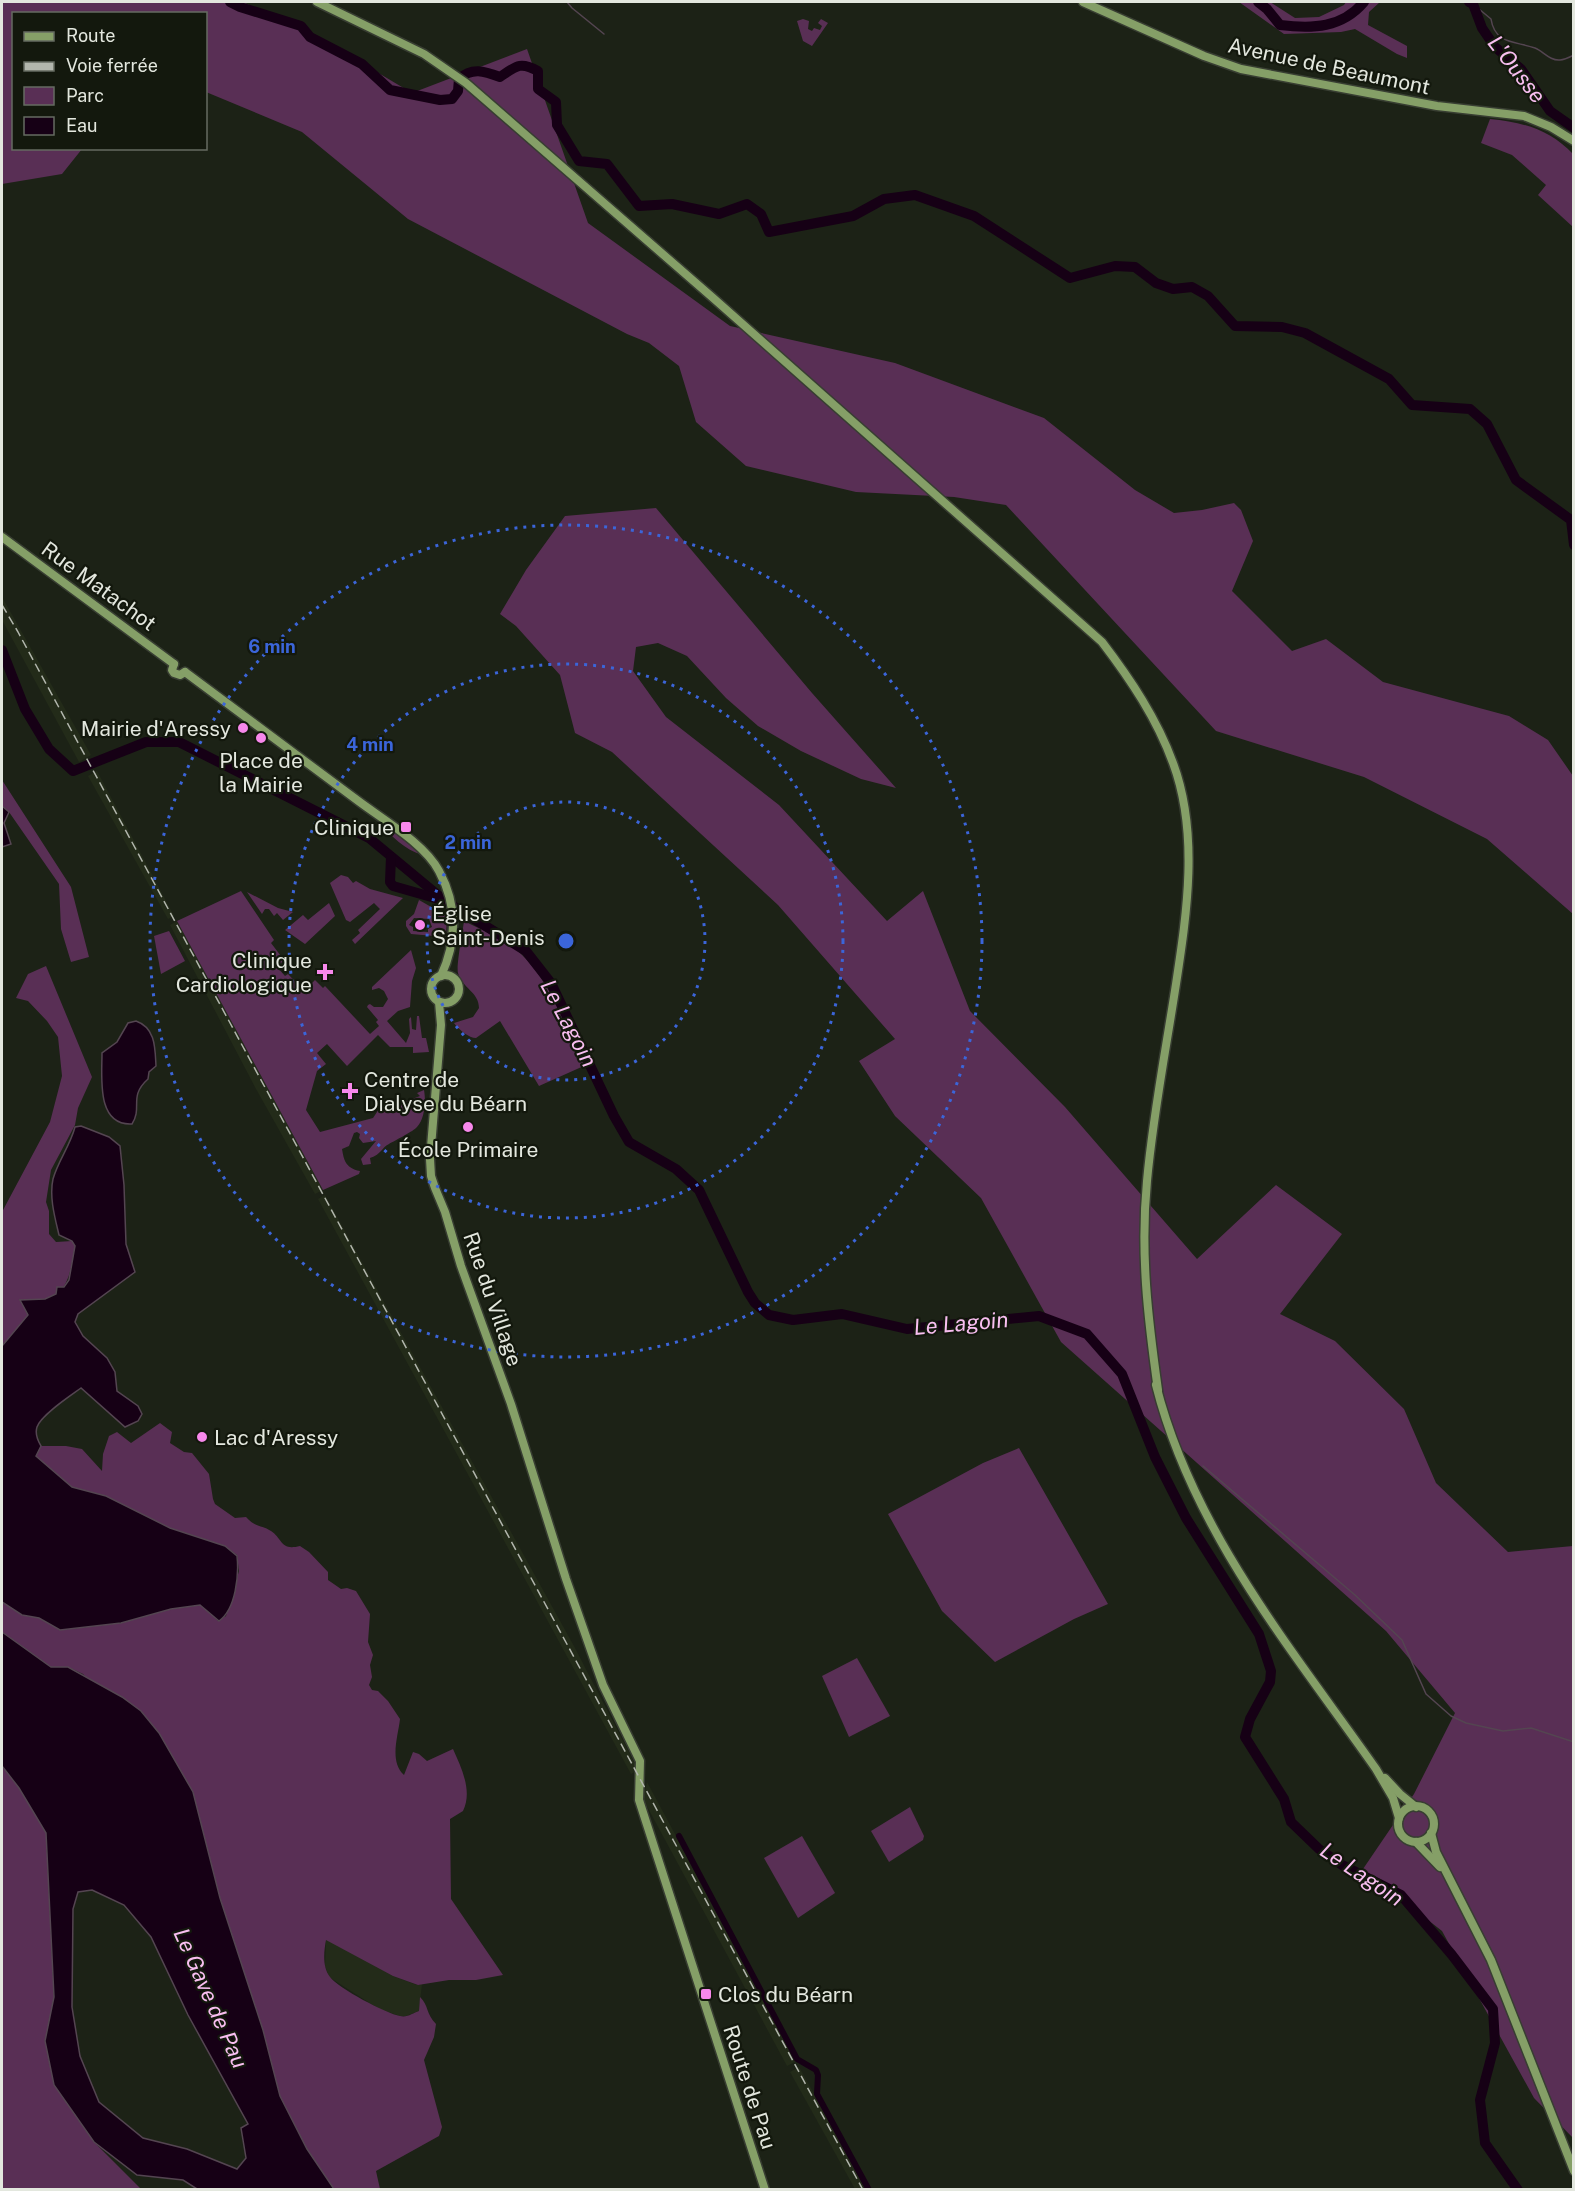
<svg xmlns="http://www.w3.org/2000/svg" width="1575" height="2191" font-family="'Public Sans',sans-serif">
	<style>
		.built { fill: #232b19 }
		.green { fill: #592f55; fill-rule: evenodd }
		.water { fill: #160015; stroke: #544551; stroke-width: 1.5; fill-rule: evenodd }
		.lines { fill: none; stroke-linecap: round; stroke-linejoin: round }
		.stream { stroke: #544551; stroke-width: 1.5 }
		.canal { stroke: #160015; stroke-width: 6 }
		.river { stroke: #160015; stroke-width: 10 }
		.secondary-casing { stroke: #383e32; stroke-width: 11 }
		.secondary { stroke: #859f67; stroke-width: 8 }
		.rail { stroke: #b2b6ad; stroke-width: 1.5; stroke-dasharray: 9 4.5; stroke-linecap: butt }
		.ring { fill: none; stroke: #3b65d9; stroke-width: 3; stroke-dasharray: 3 6 }
		.poi-dot { fill: #f788eb; stroke: #13180d; stroke-width: 2 }
		.labels { text-anchor: middle; dominant-baseline: central; stroke-width: 4.5; stroke-linejoin: round; paint-order: stroke }
		.street-label { font-size: 21px; fill: #e3e7de; stroke: #13180d }
		.poi-label { font-size: 21px; fill: #e3e7de; stroke: #13180d; text-anchor: start }
		.water-label { font-size: 22px; font-style: italic; fill: #f8bef0; stroke: #13180d }
		.centre { fill: #3b65d9; stroke: #13180d; stroke-width: 3 }
		.ring-label { font-size: 18px; text-anchor: middle; font-weight: bold; fill: #3b65d9; stroke: #13180d; stroke-width: 4.5; stroke-linejoin: round; paint-order: stroke }
	</style>
	<rect width="100%" height="100%" fill="#1c2216"/>
	<!-- built -->
	<g class="built">
		<path d="M 2,597 L 91,755 L 79,762 L 2,620 Z"/>
		<path d="M 97,771 L 174,916 L 168,919 L 88,776 Z"/>
		<path d="M 177,921 L 323,1190 L 315,1194 L 256,1089 L 170,925 Z"/>
		<path d="M 325,1195 L 575,1648 L 636,1766 L 636,1771 L 631,1774 L 318,1199 Z"/>
		<path d="M 647,1782 L 797,2061 L 787,2066 L 643,1799 Z"/>
		<path d="M 326,1939 L 393,1976 L 417,1985 L 422,1984 L 419,2011 L 406,2016 L 400,2016 L 379,2009 L 329,1977 L 325,1966 Z"/>
		<path d="M 799,2067 L 867,2189 L 855,2189 L 790,2072 Z"/>
	</g>
	<!-- green -->
	<g class="green">
		<path d="M 2,2 L 243,2 L 323,40 L 412,93 L 527,49 L 588,223 L 730,326 L 895,363 L 1044,418 L 1135,490 L 1174,513 L 1202,510 L 1234,503 L 1241,510 L 1253,541 L 1232,591 L 1292,651 L 1326,639 L 1383,682 L 1509,716 L 1548,740 L 1573,776 L 1573,914 L 1487,839 L 1364,777 L 1216,731 L 1006,505 L 954,497 L 856,492 L 746,466 L 696,422 L 679,366 L 649,343 L 627,334 L 408,219 L 302,132 L 206,92 L 206,14 L 14,14 L 14,148 L 82,149 L 62,174 L 2,184 Z"/>
		<path d="M 1239,2 L 1270,2 L 1295,18 L 1319,17 L 1344,5 L 1346,2 L 1380,2 L 1369,12 L 1368,25 L 1407,46 L 1407,58 L 1397,54 L 1355,29 L 1341,32 L 1284,34 Z"/>
		<path d="M 803,19 L 809,21 L 808,29 L 812,31 L 814,28 L 820,30 L 822,26 L 818,23 L 821,19 L 828,23 L 812,46 L 803,41 L 797,21 Z"/>
		<path d="M 1490,119 C 1523,122 1550,130 1573,154 L 1573,227 L 1538,195 L 1546,185 L 1512,155 L 1481,143 Z"/>
		<path d="M 656,508 L 812,693 L 896,788 L 861,779 L 801,751 L 758,726 L 726,698 L 687,656 L 658,643 L 636,647 L 633,671 L 666,717 L 779,805 L 887,921 L 923,891 L 970,1011 L 1065,1107 L 1197,1259 L 1276,1185 L 1342,1234 L 1280,1314 L 1335,1341 L 1404,1409 L 1436,1483 L 1508,1552 L 1573,1546 L 1573,2138 L 1534,2098 L 1442,1931 L 1363,1869 L 1414,1794 L 1455,1713 L 1386,1631 L 1061,1342 L 981,1198 L 895,1116 L 859,1061 L 895,1039 L 778,905 L 612,752 L 575,733 L 560,675 L 516,626 L 500,614 L 526,570 L 565,516 Z"/>
		<path d="M 2,780 L 71,887 L 89,957 L 71,962 L 61,929 L 59,884 L 9,812 L 2,806 Z"/>
		<path d="M 380,822 L 423,855 C 404,850 392,836 379,823 Z"/>
		<path d="M 341,875 L 348,877 L 353,883 L 356,881 L 370,889 L 403,898 L 355,944 L 352,940 L 360,933 L 358,930 L 380,909 L 374,903 L 350,922 L 346,920 L 330,883 Z"/>
		<path d="M 241,891 L 274,940 L 271,943 L 284,960 L 277,967 L 285,976 L 288,974 L 304,991 L 315,980 L 323,988 L 325,986 L 370,1034 L 379,1026 L 376,1022 L 378,1020 L 367,1007 L 368,1005 L 370,1004 L 374,1007 L 383,1007 L 388,999 L 384,991 L 379,988 L 372,990 L 372,987 L 411,950 L 416,968 L 412,981 L 410,1007 L 398,1011 L 387,1021 L 406,1043 L 410,1033 L 409,1019 L 411,1017 L 412,1029 L 416,1030 L 417,1016 L 419,1016 L 422,1038 L 426,1038 L 429,1052 L 413,1053 L 413,1047 L 390,1047 L 378,1035 L 347,1066 L 327,1044 L 317,1053 L 326,1064 L 317,1071 L 306,1110 L 320,1132 L 373,1118 L 383,1103 L 392,1101 L 402,1103 L 420,1096 L 417,1093 L 424,1090 C 426,1100 425,1119 417,1127 C 414,1131 394,1141 389,1144 C 381,1148 382,1154 370,1158 L 371,1164 L 363,1165 L 361,1159 L 376,1141 L 363,1143 L 359,1138 L 360,1134 L 357,1132 L 354,1133 L 349,1146 L 342,1149 C 344,1160 345,1168 360,1171 L 359,1174 L 323,1190 L 177,921 Z"/>
		<path d="M 247,892 L 278,908 L 293,912 L 283,920 L 277,913 L 274,916 L 269,909 L 265,909 L 262,914 Z"/>
		<path d="M 419,900 L 447,916 L 446,937 L 411,934 L 406,926 L 406,921 L 414,914 ZM 414,918 L 429,919 L 432,927 L 428,929 L 428,932 L 413,931 L 413,927 L 409,925 Z"/>
		<path d="M 329,903 L 335,916 L 305,944 L 285,930 L 303,915 L 308,920 Z"/>
		<path d="M 464,921 C 482,930 504,939 520,953 C 550,981 568,1029 586,1065 L 539,1086 L 500,1021 L 476,1038 C 469,1038 459,1030 454,1023 L 473,1017 L 479,1008 C 479,992 462,988 458,973 C 456,966 463,930 464,921 Z"/>
		<path d="M 169,931 L 185,961 L 161,974 L 154,936 Z"/>
		<path d="M 46,966 L 92,1077 L 78,1108 L 75,1125 L 51,1170 L 46,1202 L 49,1211 L 49,1234 L 56,1242 L 72,1241 L 75,1246 C 71,1266 70,1295 44,1299 C 37,1301 28,1300 21,1300 L 28,1315 L 2,1346 L 2,1212 L 50,1122 L 62,1076 L 58,1037 L 47,1021 L 28,1001 L 16,998 L 28,974 Z"/>
		<path d="M 160,1423 L 172,1432 L 170,1443 L 184,1452 L 192,1453 L 209,1474 L 213,1499 L 215,1504 L 235,1518 L 246,1517 C 256,1528 262,1525 271,1531 C 283,1539 280,1551 300,1546 L 309,1552 L 328,1572 L 328,1580 L 341,1589 L 347,1588 L 356,1591 L 370,1614 L 368,1642 L 373,1655 L 370,1665 L 372,1677 L 369,1685 L 372,1690 L 378,1691 L 388,1701 L 400,1719 C 398,1737 389,1761 404,1775 L 413,1752 L 419,1754 L 427,1761 L 453,1749 C 461,1767 473,1791 463,1811 L 450,1819 L 451,1899 L 503,1975 L 476,1980 L 449,1980 L 418,1985 L 393,1976 L 326,1940 C 324,1951 322,1967 330,1977 C 338,1988 387,2014 400,2016 C 407,2018 413,2013 419,2011 L 420,1997 C 429,2006 426,2014 436,2024 L 434,2037 L 424,2060 L 442,2127 L 439,2136 L 376,2171 L 380,2189 L 334,2189 L 307,2149 L 280,2096 L 263,2030 L 220,1898 L 193,1792 L 176,1765 L 83,1674 L 68,1667 L 51,1667 L 2,1632 L 2,1602 L 22,1615 L 39,1618 L 60,1630 L 121,1623 L 171,1609 L 201,1605 L 218,1621 L 226,1616 L 239,1571 L 237,1555 L 225,1546 L 170,1528 L 106,1496 L 72,1487 L 36,1456 L 41,1446 L 66,1446 L 82,1449 L 102,1471 L 103,1454 L 109,1436 L 117,1432 L 131,1443 Z"/>
		<path d="M 1019,1448 L 1108,1604 L 1074,1619 L 995,1662 L 942,1611 L 888,1514 L 983,1463 Z"/>
		<path d="M 857,1658 L 890,1716 L 849,1737 L 822,1676 Z"/>
		<path d="M 2,1766 L 19,1788 L 46,1833 L 54,1997 L 45,2041 L 94,2142 L 141,2189 L 2,2189 Z"/>
		<path d="M 910,1807 L 924,1836 L 923,1840 L 889,1862 L 871,1831 Z"/>
		<path d="M 802,1836 L 835,1893 L 798,1918 L 764,1858 Z"/>
	</g>
	<!-- water -->
	<g class="water">
		<path d="M 2,806 L 9,812 L 4,823 L 11,844 L 2,847 Z"/>
		<path d="M 136,1021 C 156,1028 155,1049 156,1066 L 149,1072 L 148,1079 C 128,1097 143,1107 132,1124 C 96,1126 102,1077 102,1053 L 117,1042 L 128,1023 Z"/>
		<path d="M 81,1126 L 109,1137 L 120,1146 L 124,1185 L 126,1244 L 135,1272 L 78,1314 L 75,1322 L 83,1336 L 107,1358 L 115,1372 L 117,1391 L 138,1406 L 142,1414 L 138,1421 L 125,1427 L 81,1388 C 70,1396 41,1415 37,1427 C 35,1433 38,1441 41,1446 L 36,1456 L 72,1487 L 106,1496 L 170,1528 L 225,1546 L 237,1556 C 239,1575 236,1609 219,1621 L 200,1605 L 171,1609 L 121,1623 L 60,1630 L 39,1618 L 22,1615 L 2,1602 L 2,1346 L 28,1315 L 20,1300 L 45,1299 L 56,1294 L 57,1287 L 64,1287 L 69,1280 L 75,1246 L 72,1241 L 59,1235 C 55,1218 49,1197 53,1179 C 58,1161 70,1146 75,1127 Z"/>
		<path d="M 2,1632 L 51,1667 L 68,1667 L 122,1697 L 141,1711 L 159,1733 L 193,1792 L 220,1898 L 263,2030 L 280,2096 L 307,2149 L 334,2189 L 197,2189 L 183,2180 L 137,2175 L 94,2142 L 54,2085 L 45,2041 L 54,1997 L 46,1833 L 19,1788 L 2,1766 ZM 92,1890 L 124,1905 L 151,1937 L 188,2015 L 248,2124 L 241,2128 L 246,2158 L 237,2169 L 187,2149 L 143,2138 L 99,2102 L 80,2056 L 72,2007 L 73,1909 L 78,1892 Z"/>
	</g>
	<g class="lines">
		<!-- stream -->
		<g class="stream">
			<path d="M 567,2 L 572,8 L 604,34"/>
			<path d="M 1473,4 L 1491,19 C 1495,45 1516,41 1535,48 C 1543,51 1550,61 1560,60 C 1564,60 1570,57 1574,55"/>
			<path d="M 1203,1466 L 1355,1595 L 1402,1640 L 1426,1694 L 1451,1716 L 1466,1723 L 1503,1731 L 1531,1728 L 1574,1742"/>
		</g>
		<!-- canal -->
		<path class="canal" d="M 679,1836 L 797,2059 L 816,2070 L 818,2075 L 817,2094 L 869,2190"/>
		<!-- river -->
		<g class="river">
			<path d="M 230,2 L 240,7 L 301,26 L 310,37 L 362,64 L 390,90 L 440,100 L 452,99 L 458,91 L 459,79 C 472,67 484,71 500,77 C 516,66 520,61 538,71 L 538,89 L 556,102 L 557,125 L 579,161 L 607,164 L 639,206 L 672,204 L 719,214 L 747,204 L 761,214 L 769,232 L 853,216 L 884,199 L 915,195 L 974,216 L 1070,278 L 1115,266 L 1135,267 L 1156,283 L 1173,289 L 1192,287 L 1208,296 L 1235,326 L 1282,327 L 1305,333 L 1389,379 L 1412,405 L 1470,409 L 1487,424 L 1516,480 L 1571,520 L 1574,545"/>
			<path d="M 1258,2 L 1267,9 L 1280,25 C 1313,29 1342,28 1364,2"/>
			<path d="M 1469,2 L 1473,4 L 1482,28 L 1495,47 L 1521,69 L 1550,111 L 1574,128"/>
			<path d="M 2,650 L 25,709 L 49,749 L 73,771 L 146,742 L 179,742 L 369,838 L 445,901 L 526,951 L 551,983 L 614,1116 L 629,1142 L 676,1169 L 699,1190 L 748,1292 L 755,1303 L 769,1315 L 793,1320 L 842,1314 L 907,1329 L 1039,1316 L 1087,1334 L 1122,1374 L 1155,1457 L 1186,1518 L 1259,1634 L 1271,1671 L 1270,1682 L 1250,1719 L 1245,1737 L 1284,1799 L 1291,1822 L 1319,1849 L 1342,1865 L 1401,1895 L 1452,1955 L 1493,2009 L 1495,2043 L 1480,2100 L 1485,2143 L 1518,2190"/>
			<path d="M 391,857 L 390,882 L 393,886 L 442,900"/>
		</g>
		<defs>
			<g id="secondary">
				<path d="M 317,2 L 424,54 L 466,83 L 712,297 L 1102,642 C 1131,680 1157,719 1173,763 C 1199,833 1187,912 1176,984 C 1166,1049 1153,1115 1147,1181 C 1140,1253 1148,1319 1158,1390"/>
				<path d="M 1083,2 L 1204,56 L 1241,69 L 1437,106 L 1524,116 L 1551,127 L 1574,141"/>
				<path d="M 2,537 L 174,664"/>
				<path d="M 174,664 L 172,670 L 174,673 L 180,675 L 185,672"/>
				<path d="M 185,672 C 242,714 299,757 357,800 C 382,819 424,843 439,871 C 458,906 457,941 441,976"/>
				<circle cx="445" cy="989" r="14"/>
				<path d="M 439,1002 L 441,1025 L 430,1159 L 431,1176 L 435,1188 L 445,1212 L 461,1266 L 511,1404 L 566,1579 L 603,1685 L 640,1761 L 639,1800 L 765,2190"/>
				<path d="M 1156,1385 C 1193,1531 1291,1648 1376,1769 L 1393,1798 L 1399,1818"/>
				<path d="M 1385,1778 L 1400,1794 L 1416,1807"/>
				<circle cx="1416" cy="1824" r="18"/>
				<path d="M 1431,1833 L 1436,1852 L 1491,1960 L 1574,2171"/>
				<path d="M 1416,1842 L 1440,1867"/>
			</g>
		</defs>
		<!-- secondary casing -->
		<use href="#secondary" class="secondary-casing"/>
		<!-- secondary -->
		<use href="#secondary" class="secondary"/>
		<!-- rail -->
		<path class="rail" d="M 2,605 L 18,632 L 863,2190"/>
	</g>
	<!-- distance rings -->
	<g class="ring">
		<circle cx="566" cy="941" r="139"/>
		<circle cx="566" cy="941" r="277"/>
		<circle cx="566" cy="941" r="416"/>
	</g>
	<!-- markers -->
	<g class="poi-dot">
		<circle cx="243" cy="728" r="6"/>
		<circle cx="261" cy="738" r="6"/>
		<rect x="400" y="821" width="12" height="12" rx="3"/>
		<circle cx="420" cy="925" r="6"/>
		<path d="M322 963h6v6h6v6h-6v6h-6v-6h-6v-6h6z"/>
		<path d="M347 1082h6v6h6v6h-6v6h-6v-6h-6v-6h6z"/>
		<circle cx="468" cy="1127" r="6"/>
		<circle cx="202" cy="1437" r="6"/>
		<rect x="700" y="1988" width="12" height="12" rx="3"/>
	</g>
	<g class="labels">
		<!-- street labels -->
		<g class="street-label">
			<text transform="translate(1329 66) rotate(12)">Avenue de Beaumont</text>
			<text transform="translate(99 586) rotate(36)">Rue Matachot</text>
			<text transform="translate(493 1299) rotate(71)">Rue du Village</text>
			<text transform="translate(750 2087) rotate(72)">Route de Pau</text>
		</g>
		<!-- poi labels -->
		<g class="poi-label">
			<text x="231" y="728" text-anchor="end">Mairie d'Aressy</text>
			<text x="261" y="760" text-anchor="middle">Place de<tspan x="261" dy="24">la Mairie</tspan></text>
			<text x="394" y="827" text-anchor="end">Clinique</text>
			<text x="432" y="913">Église<tspan x="432" dy="24">Saint-Denis</tspan></text>
			<text x="312" y="960" text-anchor="end">Clinique<tspan x="312" dy="24">Cardiologique</tspan></text>
			<text x="364" y="1079">Centre de<tspan x="364" dy="24">Dialyse du Béarn</tspan></text>
			<text x="468" y="1149" text-anchor="middle">École Primaire</text>
			<text x="214" y="1437">Lac d'Aressy</text>
			<text x="718" y="1994">Clos du Béarn</text>
		</g>
		<!-- water labels -->
		<g class="water-label">
			<text transform="translate(1517 69) rotate(52)">L'Ousse</text>
			<text transform="translate(569 1023) rotate(62)">Le Lagoin</text>
			<text transform="translate(961 1323) rotate(-5)">Le Lagoin</text>
			<text transform="translate(1362 1874) rotate(34)">Le Lagoin</text>
			<text transform="translate(211 1998) rotate(66)">Le Gave de Pau</text>
		</g>
	</g>
	<circle cx="566" cy="941" r="9" class="centre"/>
	<g class="ring-label">
		<text x="272" y="653">6 min</text>
		<text x="370" y="751">4 min</text>
		<text x="468" y="849">2 min</text>
	</g>
	<!-- border -->
	<rect width="1575" height="2191" fill="none" stroke="#e3e7de" stroke-width="6"/>
	<!-- legend -->
	<rect x="12" y="12" width="195" height="138" fill="#13180d" stroke="#666b61" stroke-width="1.5"/>
	<rect x="24" y="32" width="30" height="9" fill="#859f67" stroke="#666b61" stroke-width="1.5"/>
	<text x="66" y="42" font-size="18" fill="#e3e7de">Route</text>
	<rect x="24" y="62" width="30" height="9" fill="#b2b6ad" stroke="#666b61" stroke-width="1.5"/>
	<text x="66" y="72" font-size="18" fill="#e3e7de">Voie ferrée</text>
	<rect x="24" y="87" width="30" height="18" fill="#592f55" stroke="#666b61" stroke-width="1.5"/>
	<text x="66" y="102" font-size="18" fill="#e3e7de">Parc</text>
	<rect x="24" y="117" width="30" height="18" fill="#160015" stroke="#666b61" stroke-width="1.5"/>
	<text x="66" y="132" font-size="18" fill="#e3e7de">Eau</text>
</svg>
